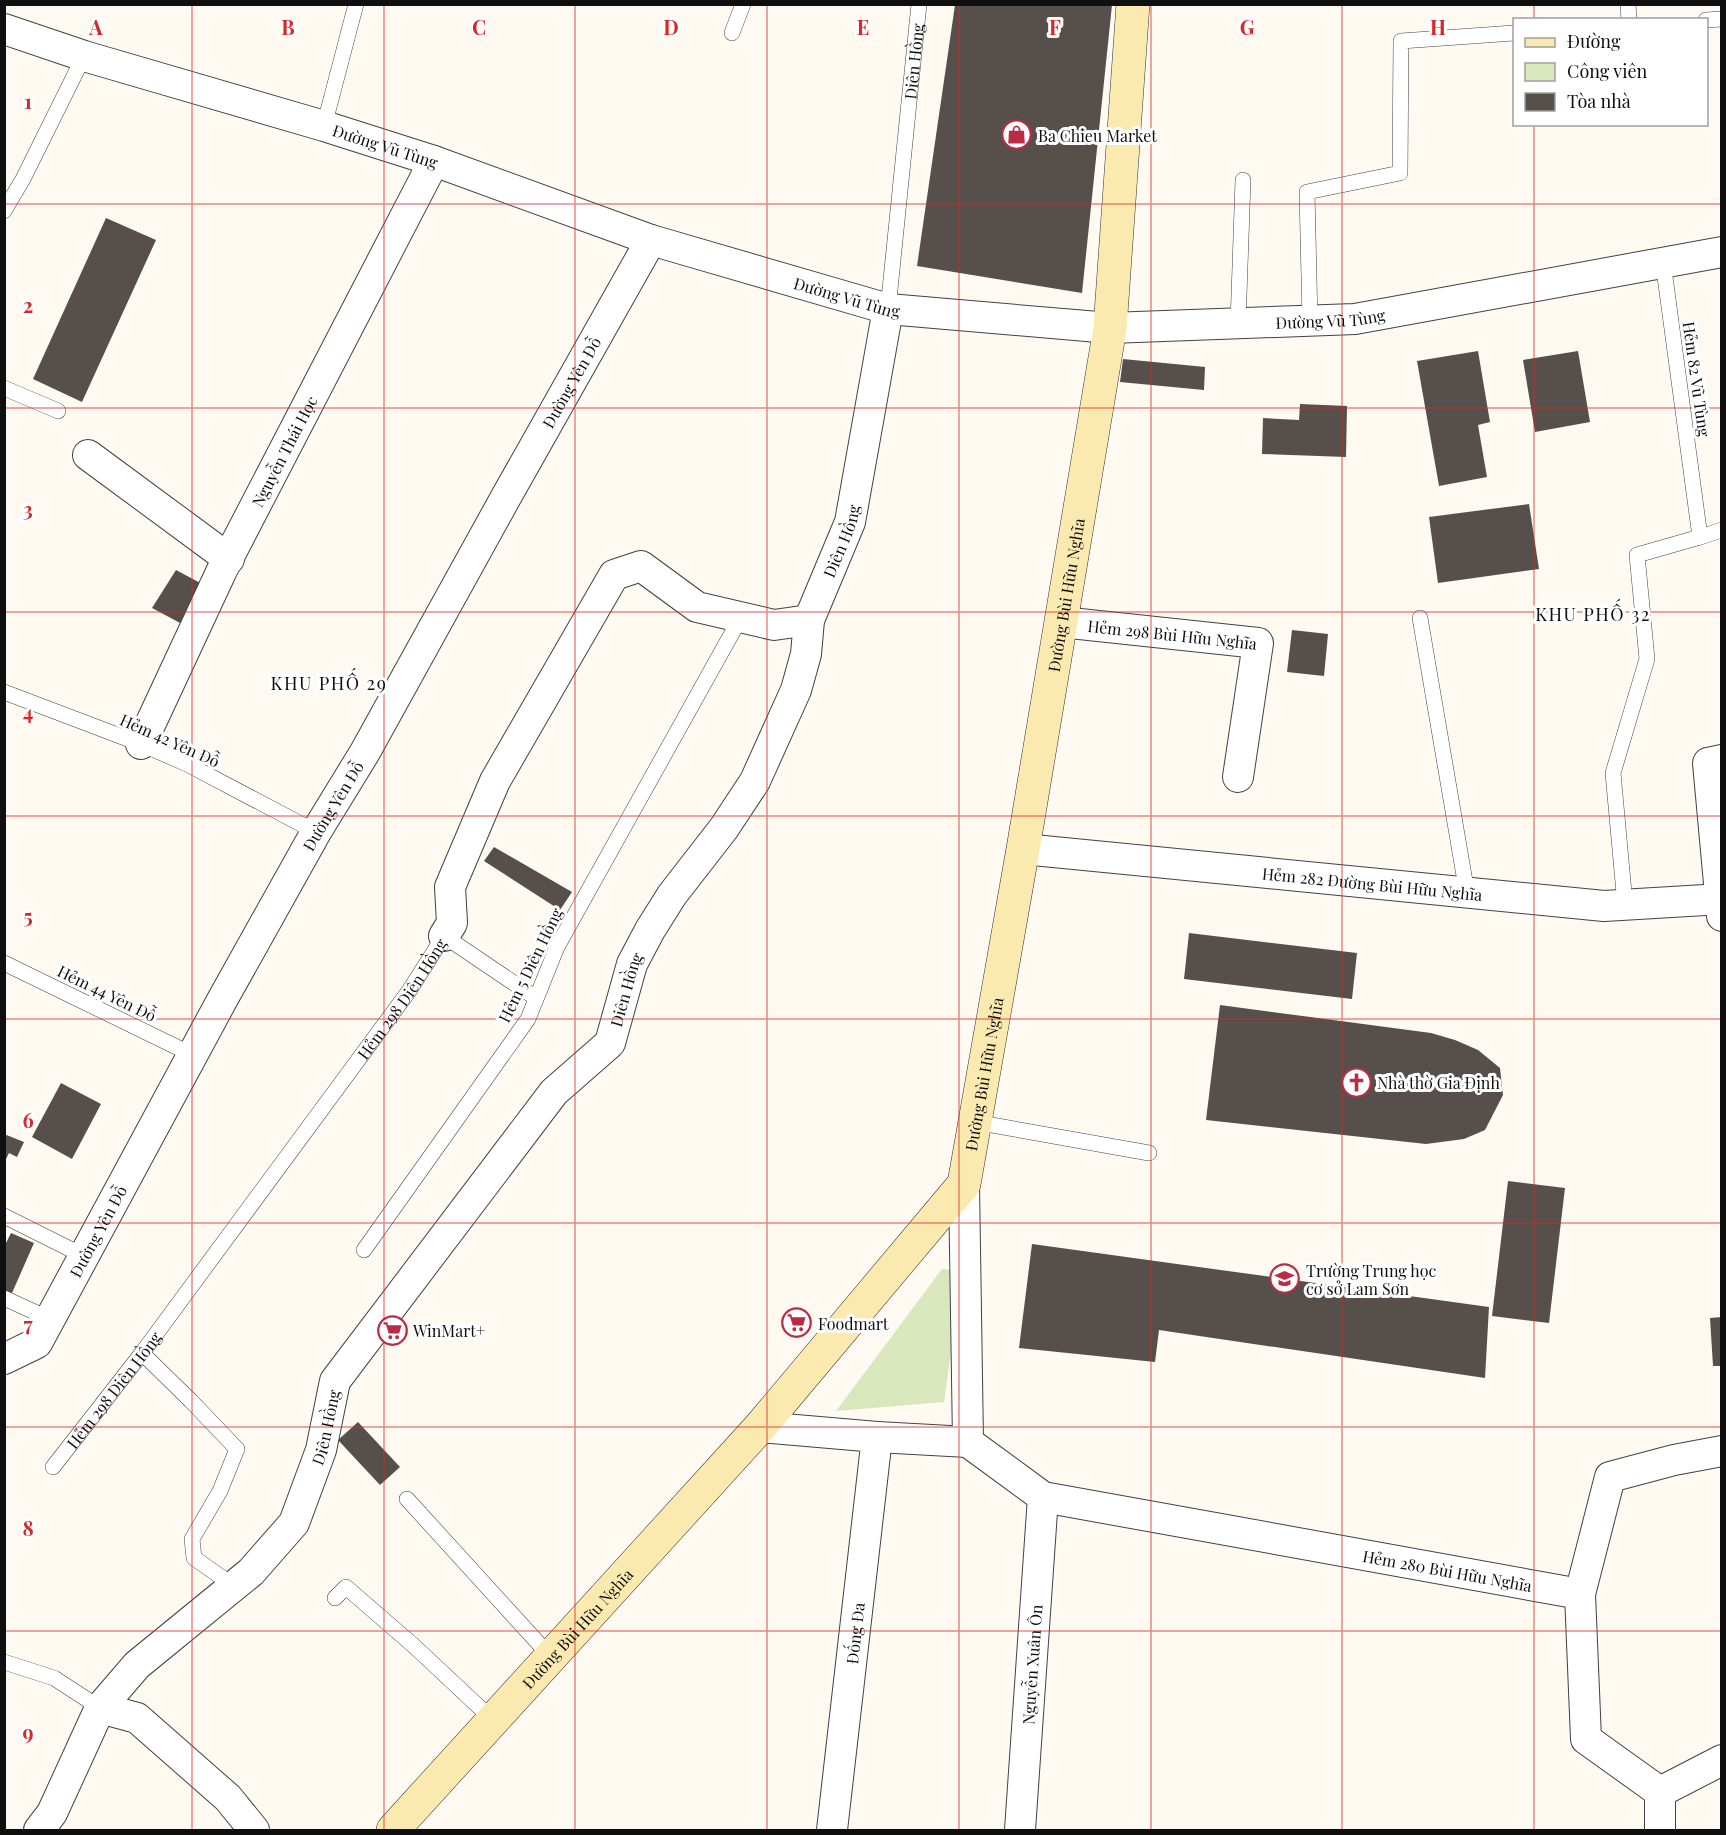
<svg xmlns="http://www.w3.org/2000/svg" width="1726" height="1835" font-family="'Playfair Display',serif">
	<style>
		.green { fill: #d8e8bc }
		.building { fill: #574f4c }
		.lines { fill: none; stroke-linecap: round; stroke-linejoin: round }
		.lane-casing { stroke: #424242; stroke-width: 16 }
		.street-casing { stroke: #424242; stroke-width: 32 }
		.secondary-casing { stroke: #313131; stroke-width: 34 }
		.lane { stroke: #fff; stroke-width: 15 }
		.street { stroke: #fff; stroke-width: 30 }
		.secondary { stroke: #fbeab0; stroke-width: 33 }
		.grid { fill: none; stroke: #d62828; stroke-width: 1.5; stroke-opacity: 0.55 }
		.labels { text-anchor: middle; dominant-baseline: central; stroke-width: 6; stroke-linejoin: round; paint-order: stroke }
		.street-label { font-size: 16px; fill: #0f0f0f; stroke: #fff }
		.poi-label { font-size: 16px; fill: #0f0f0f; stroke: #fff; text-anchor: start }
		.neighbourhood-label { font-size: 18px; letter-spacing: 1.5px; fill: #0f0f0f; stroke: #fff }
		.grid-label { font-size: 20px; text-anchor: middle; font-weight: bold; fill: #d62828; stroke: #fff; stroke-width: 6; stroke-linejoin: round; paint-order: stroke }
	</style>
	<rect width="100%" height="100%" fill="#fefaf2"/>
	<!-- green -->
	<path class="green" d="M 942,1269 L 962,1271 L 944,1402 L 836,1411 Z"/>
	<!-- building -->
	<g class="building">
		<path d="M 955,5 L 1112,5 L 1082,293 L 917,266 Z"/>
		<path d="M 106,218 L 156,240 L 82,402 L 33,379 Z"/>
		<path d="M 1478,351 L 1490,422 L 1478,425 L 1487,477 L 1439,486 L 1417,361 Z"/>
		<path d="M 1578,351 L 1590,422 L 1535,432 L 1523,360 Z"/>
		<path d="M 1123,359 L 1205,367 L 1204,390 L 1120,382 Z"/>
		<path d="M 1300,404 L 1347,406 L 1346,457 L 1262,454 L 1263,418 L 1299,420 Z"/>
		<path d="M 1529,504 L 1539,569 L 1438,583 L 1429,517 Z"/>
		<path d="M 176,570 L 204,585 L 182,624 L 152,608 Z"/>
		<path d="M 1292,630 L 1328,634 L 1324,676 L 1287,672 Z"/>
		<path d="M 494,847 L 572,892 L 560,910 L 484,861 Z"/>
		<path d="M 1189,933 L 1357,953 L 1352,999 L 1184,979 Z"/>
		<path d="M 1220,1005 L 1431,1033 L 1455,1040 L 1478,1050 L 1500,1068 L 1503,1095 L 1485,1130 L 1464,1139 L 1426,1144 L 1206,1120 Z"/>
		<path d="M 61,1083 L 101,1104 L 72,1159 L 32,1137 Z"/>
		<path d="M 4,1134 L 24,1142 L 17,1157 L 9,1153 L 4,1163 Z"/>
		<path d="M 1508,1181 L 1565,1188 L 1549,1323 L 1492,1316 Z"/>
		<path d="M 11,1233 L 34,1243 L 12,1293 L 4,1290 L 4,1247 Z"/>
		<path d="M 1032,1244 L 1489,1307 L 1485,1378 L 1159,1330 L 1155,1362 L 1019,1348 Z"/>
		<path d="M 1722,1317 L 1722,1366 L 1713,1366 L 1710,1318 Z"/>
		<path d="M 358,1422 L 400,1467 L 380,1485 L 338,1440 Z"/>
	</g>
	<g class="lines">
		<defs>
			<g id="lane">
				<path d="M 1628,4 L 1629,20"/>
				<path d="M 1706,20 L 1722,19"/>
				<path d="M 732,33 L 743,4"/>
				<path d="M 324,126 L 356,4"/>
				<path d="M 4,211 L 23,179 L 84,56"/>
				<path d="M 1663,262 L 1700,537 L 1722,530"/>
				<path id="s1" d="M 888,309 L 919,4"/>
				<path d="M 1310,321 L 1307,192 L 1400,173 L 1401,41 L 1514,33"/>
				<path d="M 1238,324 L 1243,180"/>
				<path d="M 4,388 L 58,411"/>
				<path d="M 1420,618 L 1467,893"/>
				<path d="M 4,692 L 141,744 L 187,764 L 316,832"/>
				<path d="M 1625,904 L 1613,773 L 1647,659 L 1637,555 L 1700,537"/>
				<path d="M 4,963 L 193,1055"/>
				<path d="M 975,1122 L 1149,1153"/>
				<path d="M 4,1216 L 84,1256"/>
				<path d="M 364,1250 L 528,1019 L 557,947 L 741,617"/>
				<path d="M 4,1298 L 50,1319"/>
				<path d="M 142,1353 L 191,1401 L 237,1449 L 220,1491 L 192,1539 L 194,1558 L 234,1586"/>
				<path id="s2" d="M 53,1467 L 142,1353 L 409,991 L 444,936 L 536,998"/>
				<path d="M 407,1499 L 551,1657"/>
				<path d="M 335,1598 L 346,1587 L 414,1646 L 493,1720"/>
				<path d="M 4,1662 L 54,1678 L 100,1708"/>
			</g>
			<g id="street">
				<path id="s3" d="M 4,29 L 84,56 L 324,126 L 434,161 L 651,240 L 888,309 L 1110,328 L 1355,319 L 1722,252"/>
				<path d="M 88,455 L 229,559"/>
				<path id="s4" d="M 1061,622 L 1258,643 L 1238,777"/>
				<path id="s5" d="M 141,744 L 222,570 L 434,161"/>
				<path d="M 1722,760 L 1708,763 L 1722,916"/>
				<path id="s6" d="M 1023,849 L 1604,906 L 1722,899"/>
				<path d="M 444,936 L 452,923 L 450,887 L 495,781 L 614,575 L 641,566 L 697,607 L 774,625 L 809,620"/>
				<path d="M 964,1184 L 968,1442"/>
				<path id="s7" d="M 4,1359 L 37,1343 L 221,1002 L 316,832 L 365,752 L 506,497 L 651,240"/>
				<path d="M 760,1427 L 877,1437 L 968,1442"/>
				<path id="s8" d="M 968,1442 L 1043,1497 L 1580,1594 L 1586,1739 L 1660,1792 L 1660,1830"/>
				<path d="M 1580,1594 L 1610,1477 L 1674,1460 L 1722,1451"/>
				<path d="M 100,1708 L 137,1718 L 228,1798 L 254,1830"/>
				<path d="M 1660,1792 L 1722,1760"/>
				<path id="s9" d="M 39,1830 L 52,1813 L 100,1708 L 137,1665 L 251,1572 L 294,1523 L 321,1450 L 335,1381 L 554,1092 L 610,1043 L 632,964 L 650,930 L 672,895 L 724,828 L 755,781 L 796,690 L 806,654 L 809,620 L 850,522 L 888,309"/>
				<path id="s10" d="M 832,1830 L 877,1437"/>
				<path id="s11" d="M 1020,1830 L 1043,1497"/>
			</g>
			<g id="secondary">
				<path id="s12" d="M 393,1830 L 760,1427 L 964,1184 L 1023,849 L 1110,328 L 1133,4"/>
			</g>
		</defs>
		<!-- lane casing -->
		<use href="#lane" class="lane-casing"/>
		<!-- street casing -->
		<use href="#street" class="street-casing"/>
		<!-- secondary casing -->
		<use href="#secondary" class="secondary-casing"/>
		<!-- lane -->
		<use href="#lane" class="lane"/>
		<!-- street -->
		<use href="#street" class="street"/>
		<!-- secondary -->
		<use href="#secondary" class="secondary"/>
	</g>
	<!-- grid -->
	<path class="grid" d="M 192,4 L 192,1830M 384,4 L 384,1830M 575,4 L 575,1830M 767,4 L 767,1830M 959,4 L 959,1830M 1151,4 L 1151,1830M 1342,4 L 1342,1830M 1534,4 L 1534,20M 1534,124 L 1534,1830M 4,204 L 1722,204M 4,408 L 1722,408M 4,612 L 1722,612M 4,816 L 1722,816M 4,1019 L 1722,1019M 4,1223 L 1722,1223M 4,1427 L 1722,1427M 4,1631 L 1722,1631"/>
	<!-- icons -->
	<defs>
		<symbol id="shop-ring" viewBox="-11 -11 22 22"><circle r="9.5" fill="#fff" stroke="#ba2c44" stroke-width="1.5"/><path d="M-5-2.5h2.3a2.7 3.5 0 0 1 5.4 0H5L5.5 6h-11ZM-1.5-2.5h3a1.5 2.3 0 0 0-3 0Z" fill="#ba2c44"/></symbol>
		<symbol id="church-ring" viewBox="-11 -11 22 22"><circle r="9.5" fill="#fff" stroke="#ba2c44" stroke-width="1.5"/><path d="M-1.2-6h2.4v3.5h3.3v2.4h-3.3V6h-2.4V-.1h-3.3v-2.4h3.3Z" fill="#ba2c44"/></symbol>
		<symbol id="school-ring" viewBox="-11 -11 22 22"><circle r="9.5" fill="#fff" stroke="#ba2c44" stroke-width="1.5"/><path d="M0-5L7-2L0 1L-7-2ZM-4 1L0 2.5L4 1V4Q0 6-4 4Z" fill="#ba2c44"/></symbol>
		<symbol id="supermarket-ring" viewBox="-11 -11 22 22"><circle r="9.5" fill="#fff" stroke="#ba2c44" stroke-width="1.5"/><path d="M-6-5.5h2.5l.6 2H6L4.5 2H-2.5L-4.4-4H-6ZM-1.5 3.2a1.3 1.3 0 1 0 .1 0ZM3 3.2a1.3 1.3 0 1 0 .1 0Z" fill="#ba2c44"/></symbol>
	</defs>
	<g fill-rule="evenodd">
		<use href="#shop-ring" x="1000" y="118" width="33" height="33"/>
		<use href="#church-ring" x="1340" y="1066" width="33" height="33"/>
		<use href="#school-ring" x="1268" y="1262" width="33" height="33"/>
		<use href="#supermarket-ring" x="780" y="1306" width="33" height="33"/>
		<use href="#supermarket-ring" x="376" y="1314" width="33" height="33"/>
	</g>
	<g class="labels">
		<!-- street labels -->
		<g class="street-label">
			<text stroke="none"><textPath href="#s1" startOffset="249">Diên Hồng</textPath></text>
			<text stroke="none"><textPath href="#s3" startOffset="399">Đường Vũ Tùng</textPath></text>
			<text stroke="none"><textPath href="#s3" startOffset="885">Đường Vũ Tùng</textPath></text>
			<text stroke="none"><textPath href="#s3" startOffset="1371">Đường Vũ Tùng</textPath></text>
			<text transform="translate(1697 379) rotate(82)">Hẻm 82 Vũ Tùng</text>
			<text stroke="none"><textPath href="#s7" startOffset="1136">Đường Yên Đỗ</textPath></text>
			<text stroke="none"><textPath href="#s5" startOffset="326">Nguyễn Thái Học</textPath></text>
			<text stroke="none"><textPath href="#s9" startOffset="1551">Diên Hồng</textPath></text>
			<text stroke="none"><textPath href="#s12" startOffset="1460">Đường Bùi Hữu Nghĩa</textPath></text>
			<text stroke="none"><textPath href="#s4" startOffset="112">Hẻm 298 Bùi Hữu Nghĩa</textPath></text>
			<text transform="translate(170 740) rotate(24)">Hẻm 42 Yên Đỗ</text>
			<text stroke="none"><textPath href="#s7" startOffset="650">Đường Yên Đỗ</textPath></text>
			<text stroke="none"><textPath href="#s6" startOffset="351">Hẻm 282 Đường Bùi Hữu Nghĩa</textPath></text>
			<text transform="translate(530 965) rotate(-64)">Hẻm 5 Diên Hồng</text>
			<text stroke="none"><textPath href="#s9" startOffset="1047">Diên Hồng</textPath></text>
			<text transform="translate(107 993) rotate(26)">Hẻm 44 Yên Đỗ</text>
			<text stroke="none"><textPath href="#s2" startOffset="584">Hẻm 298 Diên Hồng</textPath></text>
			<text stroke="none"><textPath href="#s12" startOffset="974">Đường Bùi Hữu Nghĩa</textPath></text>
			<text stroke="none"><textPath href="#s7" startOffset="164">Đường Yên Đỗ</textPath></text>
			<text stroke="none"><textPath href="#s2" startOffset="98">Hẻm 298 Diên Hồng</textPath></text>
			<text stroke="none"><textPath href="#s9" startOffset="507">Diên Hồng</textPath></text>
			<text stroke="none"><textPath href="#s8" startOffset="504">Hẻm 280 Bùi Hữu Nghĩa</textPath></text>
			<text stroke="none"><textPath href="#s12" startOffset="273">Đường Bùi Hữu Nghĩa</textPath></text>
			<text stroke="none"><textPath href="#s10" startOffset="198">Đống Đa</textPath></text>
			<text stroke="none"><textPath href="#s11" startOffset="166">Nguyễn Xuân Ôn</textPath></text>
		</g>
		<!-- poi labels -->
		<g class="poi-label">
			<text x="1038" y="135">Ba Chieu Market</text>
			<text x="1377" y="1082">Nhà thờ Gia Định</text>
			<text x="1306" y="1270">Trường Trung học<tspan x="1306" dy="18">cơ sở Lam Sơn</tspan></text>
			<text x="818" y="1323">Foodmart</text>
			<text x="413" y="1330">WinMart+</text>
		</g>
		<!-- neighbourhood labels -->
		<g class="neighbourhood-label">
			<text x="1593" y="614">KHU PHỐ 32</text>
			<text x="329" y="683">KHU PHỐ 29</text>
		</g>
	</g>
	<g class="grid-label">
		<text x="96" y="35">A</text>
		<text x="288" y="35">B</text>
		<text x="479" y="35">C</text>
		<text x="671" y="35">D</text>
		<text x="863" y="35">E</text>
		<text x="1055" y="35">F</text>
		<text x="1247" y="35">G</text>
		<text x="1438" y="35">H</text>
		<text x="28" y="109">1</text>
		<text x="28" y="313">2</text>
		<text x="28" y="517">3</text>
		<text x="28" y="720">4</text>
		<text x="28" y="924">5</text>
		<text x="28" y="1128">6</text>
		<text x="28" y="1332">7</text>
		<text x="28" y="1536">8</text>
		<text x="28" y="1740">9</text>
	</g>
	<!-- border -->
	<rect width="1726" height="1835" fill="none" stroke="#0f0f0f" stroke-width="12"/>
	<!-- legend -->
	<rect x="1513" y="18" width="195" height="108" fill="#ffffff" stroke="#9f9f9f" stroke-width="1.5"/>
	<rect x="1525" y="38" width="30" height="9" fill="#fbeab0" stroke="#9f9f9f" stroke-width="1.5"/>
	<text x="1567" y="48" font-size="18" fill="#0f0f0f">Đường</text>
	<rect x="1525" y="63" width="30" height="18" fill="#d8e8bc" stroke="#9f9f9f" stroke-width="1.5"/>
	<text x="1567" y="78" font-size="18" fill="#0f0f0f">Công viên</text>
	<rect x="1525" y="93" width="30" height="18" fill="#574f4c" stroke="#9f9f9f" stroke-width="1.5"/>
	<text x="1567" y="108" font-size="18" fill="#0f0f0f">Tòa nhà</text>
</svg>
